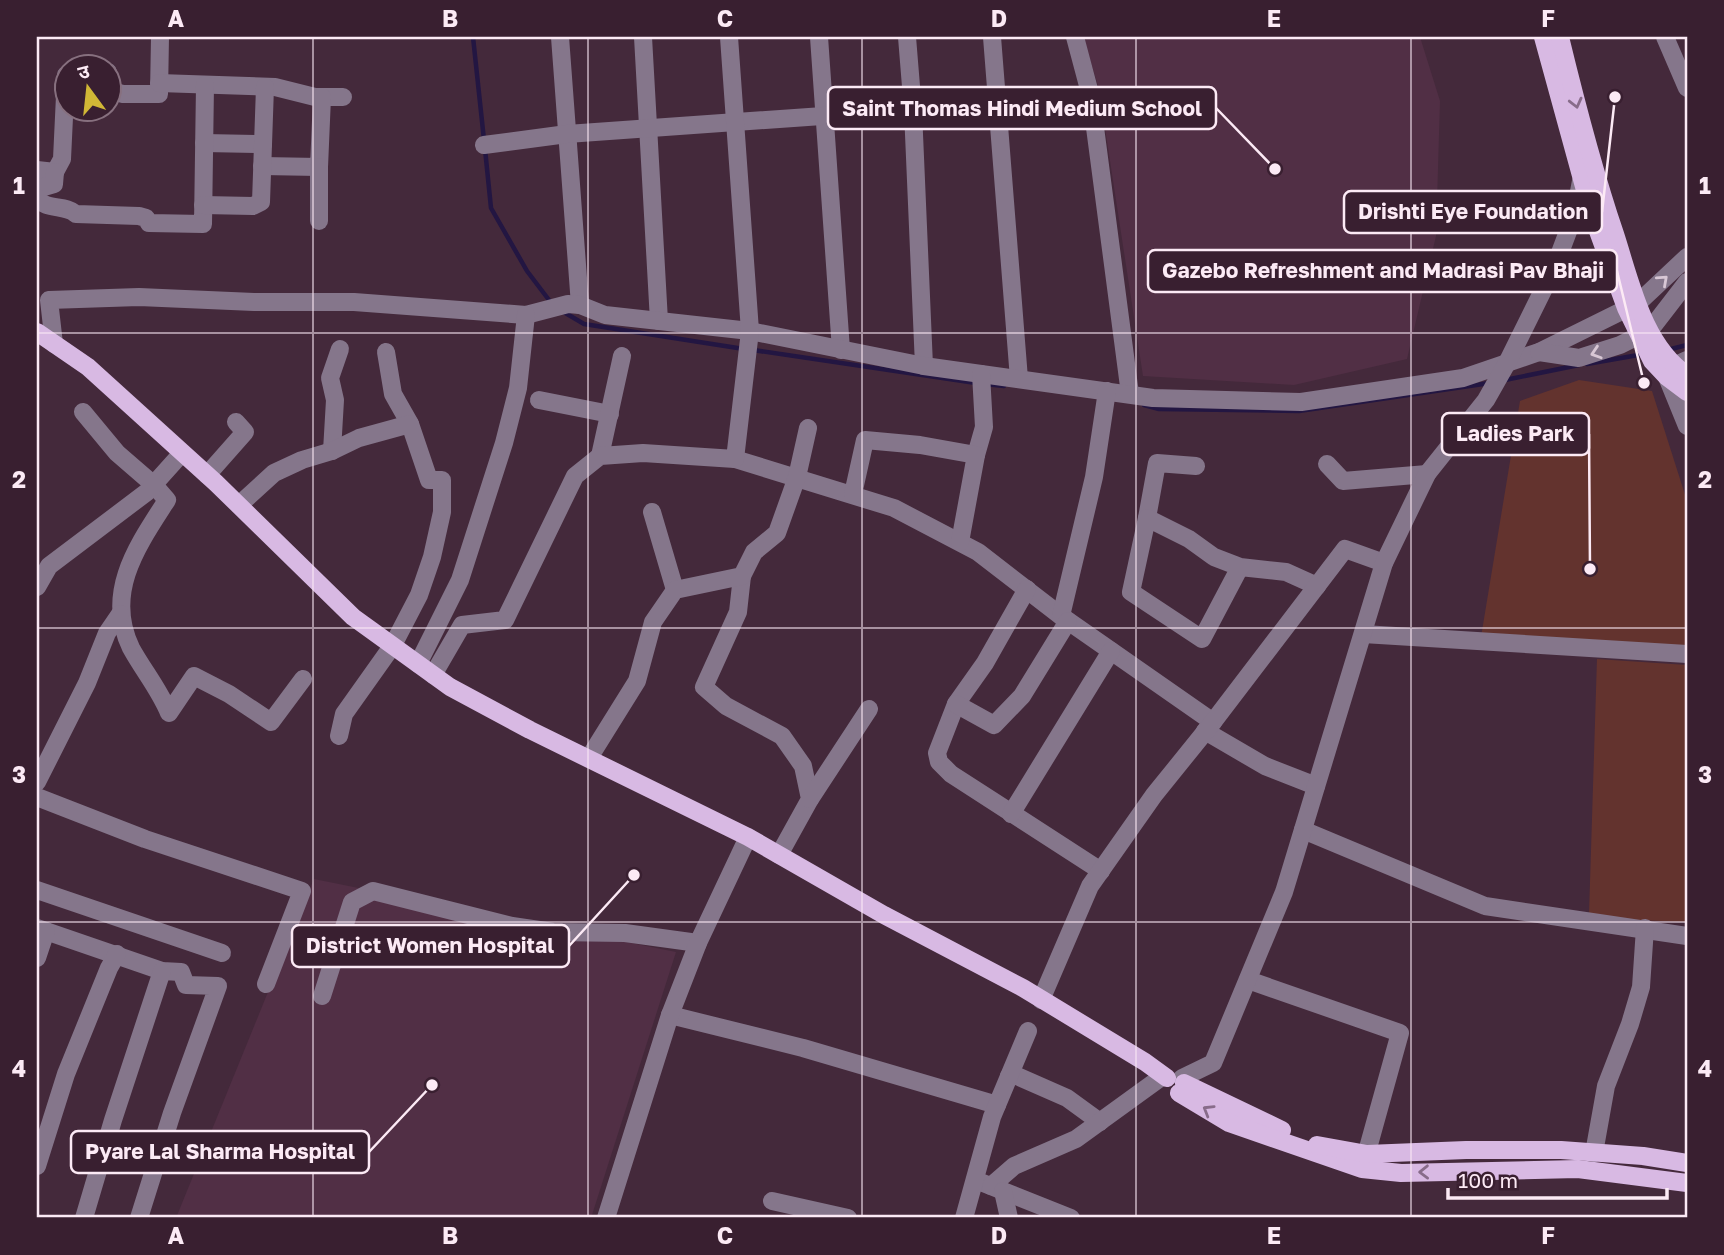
<svg xmlns="http://www.w3.org/2000/svg" width="1724" height="1255" font-family="'Golos Text','Noto Sans Devanagari',sans-serif">
	<style>
		.built { fill: #512f45 }
		.green { fill: #63332e }
		.lines { fill: none; stroke-linecap: round; stroke-linejoin: round }
		.stream { stroke: #231642; stroke-width: 4.5 }
		.minor { stroke: #85768b; stroke-width: 18 }
		.major { stroke: #d8b9e3; stroke-width: 18 }
		.oneway { stroke: #886c8a }
		.oneway2 { stroke: #d8c7d5 }
		.grid { fill: none; stroke: #fceaf5; stroke-width: 2; stroke-opacity: 0.55 }
		.leader { fill: none; stroke: #fceaf5; stroke-width: 2.5 }
		.callout-dot { fill: #fceaf5; stroke: #391f30; stroke-width: 2.5 }
		.callout { fill: #391f30; stroke: #fceaf5; stroke-width: 2.5 }
		.callout-label { font-size: 21px; text-anchor: middle; font-weight: bold; fill: #fceaf5 }
		.neatline { fill: none; stroke: #fceaf5; stroke-width: 2.5 }
		.grid-label { font-size: 23px; text-anchor: middle; font-weight: bold; fill: #fceaf5 }
	</style>
	<rect width="100%" height="100%" fill="#44293b"/>
	<!-- built -->
	<g class="built">
		<path d="M 1083,37 L 1420,37 L 1440,101 L 1436,236 L 1407,359 L 1294,385 L 1143,376 L 1099,89 Z"/>
		<path d="M 314,879 L 676,952 L 591,1218 L 176,1218 Z"/>
	</g>
	<!-- green -->
	<g class="green">
		<path d="M 1579,380 L 1652,391 L 1687,501 L 1687,646 L 1481,637 L 1520,401 Z"/>
		<path d="M 1597,659 L 1687,665 L 1687,922 L 1636,920 L 1589,914 Z"/>
	</g>
	<g class="lines">
		<!-- stream -->
		<g class="stream">
			<path d="M 473,37 L 484,140"/>
			<path d="M 485,149 L 491,208 L 527,271 L 552,304"/>
			<path d="M 562,311 L 584,324 L 744,349"/>
			<path d="M 753,350 L 976,383"/>
			<path d="M 1667,350 L 1687,345"/>
			<path d="M 1587,364 L 1644,354"/>
			<path d="M 1505,380 L 1579,365"/>
			<path d="M 985,384 L 1004,386"/>
			<path d="M 1144,405 L 1159,409 L 1299,411 L 1490,383"/>
		</g>
		<!-- minor -->
		<g class="minor">
			<path d="M 560,37 L 580,305"/>
			<path d="M 643,37 L 659,321"/>
			<path d="M 819,37 L 841,350"/>
			<path d="M 907,37 L 913,111 L 924,366"/>
			<path d="M 992,37 L 1019,379"/>
			<path d="M 1075,37 L 1091,97 L 1130,394"/>
			<path d="M 1665,37 L 1687,88"/>
			<path d="M 108,72 L 111,91 L 123,94 L 159,94 L 160,37"/>
			<path d="M 159,83 L 275,87 L 315,97 L 343,97"/>
			<path d="M 204,143 L 263,144"/>
			<path d="M 484,145 L 567,134 L 1091,97"/>
			<path d="M 262,166 L 319,167 L 322,97"/>
			<path d="M 37,170 L 55,172 L 62,159 L 66,75"/>
			<path d="M 37,189 L 54,184 L 55,172"/>
			<path d="M 37,198 C 46,211 65,204 76,214 L 139,216 L 146,218 L 149,223 L 203,224 L 205,85"/>
			<path d="M 203,205 L 253,206 L 261,202 L 265,87"/>
			<path d="M 319,221 L 319,167"/>
			<path d="M 54,344 L 49,300 L 139,297 L 254,302 L 354,302 L 526,315 L 568,304 L 580,305 L 605,315 L 750,331 L 924,366 L 1153,398 L 1301,402 L 1463,378 L 1539,352 L 1638,303 L 1687,257"/>
			<path d="M 386,352 L 393,394 L 410,424"/>
			<path d="M 1539,352 L 1579,358 L 1620,345 L 1650,330 L 1687,282"/>
			<path d="M 1687,360 L 1674,366 L 1667,377 L 1687,426"/>
			<path d="M 539,400 L 610,414"/>
			<path d="M 83,412 L 117,453 L 154,485 L 167,500 C 138,545 104,592 131,648 C 143,670 159,689 169,713 L 194,676 L 229,694 L 271,722 L 303,679"/>
			<path d="M 332,451 L 335,400 L 330,378 L 340,349"/>
			<path d="M 976,455 L 984,427 L 981,374"/>
			<path d="M 600,456 L 622,356"/>
			<path d="M 735,459 L 894,508 L 978,552 L 1061,616 L 1213,722"/>
			<path d="M 1327,464 L 1343,481 L 1427,474"/>
			<path d="M 207,475 L 245,432 L 236,422"/>
			<path d="M 853,494 L 865,440 L 920,445 L 976,455 L 960,542"/>
			<path d="M 239,505 L 274,473 L 302,460 L 332,451 L 359,438 L 410,424 L 429,480 L 442,480 L 442,512 L 432,557 L 419,595 L 393,645 L 344,714 L 339,736"/>
			<path d="M 652,512 L 675,590"/>
			<path d="M 1147,518 L 1157,463 L 1196,466"/>
			<path d="M 1240,567 L 1202,639 L 1131,592 L 1147,518 L 1189,539 L 1214,557 L 1240,567 L 1286,572 L 1317,586"/>
			<path d="M 742,576 L 738,612 L 704,687 L 726,706 L 782,736 L 803,766 L 810,799 L 779,855"/>
			<path d="M 37,587 L 49,566 L 147,492 L 182,453"/>
			<path d="M 1027,589 L 985,663 L 956,704 L 937,753 L 939,762 L 951,774 L 1101,871"/>
			<path d="M 1061,616 L 1094,477 L 1107,391"/>
			<path d="M 1363,634 L 1687,654"/>
			<path d="M 418,664 L 460,580 L 504,443 L 518,388 L 526,315"/>
			<path d="M 433,675 L 462,625 L 505,620 L 575,476 L 600,456 L 643,453 L 735,459 L 750,331 L 729,37"/>
			<path d="M 956,704 L 994,725 L 1022,696 L 1068,621"/>
			<path d="M 1205,731 L 1265,766 L 1316,786"/>
			<path d="M 589,758 L 637,681 L 653,622 L 675,590 L 742,576 L 754,552 L 777,533 L 797,477 L 808,428"/>
			<path d="M 37,782 L 87,683 L 107,633 L 120,614"/>
			<path d="M 37,797 L 145,839 L 302,891 L 266,984"/>
			<path d="M 810,799 L 869,709"/>
			<path d="M 1011,814 L 1111,651"/>
			<path d="M 1303,830 L 1485,906 L 1687,936"/>
			<path d="M 37,890 L 222,953"/>
			<path d="M 37,928 L 162,971 L 181,972 L 186,985 L 218,986 L 172,1113 L 139,1218"/>
			<path d="M 37,958 L 46,931"/>
			<path d="M 1248,980 L 1400,1033 L 1363,1166"/>
			<path d="M 322,996 L 352,902 L 373,891 L 512,926 L 553,932 L 625,933 L 698,943"/>
			<path d="M 1041,1000 L 1090,886 L 1154,795 L 1213,722 L 1345,549 L 1384,563"/>
			<path d="M 670,1015 L 803,1048 L 997,1105"/>
			<path d="M 1009,1076 L 1017,1076 L 1067,1098 L 1100,1122"/>
			<path d="M 1182,1078 L 1213,1063 L 1284,892 L 1384,563 L 1427,474 L 1486,400 L 1507,363 L 1555,266 L 1575,213 L 1581,181"/>
			<path d="M 1594,1153 L 1606,1086 L 1630,1024 L 1641,987 L 1645,928"/>
			<path d="M 37,1166 L 66,1074 L 109,968 L 117,954"/>
			<path d="M 983,1183 L 1071,1218"/>
			<path d="M 991,1186 L 1014,1166 L 1076,1139 L 1163,1076"/>
			<path d="M 1003,1191 L 1009,1218"/>
			<path d="M 772,1201 L 848,1218"/>
			<path d="M 84,1218 L 113,1120 L 162,971"/>
			<path d="M 606,1218 L 670,1015 L 698,943 L 748,837"/>
			<path d="M 964,1218 L 992,1117 L 1028,1031"/>
		</g>
		<!-- major -->
		<g class="major">
			<path d="M 1543,37 L 1591,212 L 1626,308 L 1652,361 L 1667,377 L 1687,392"/>
			<path d="M 1560,37 C 1576,103 1593,169 1615,234 C 1631,283 1643,345 1687,375"/>
			<path d="M 37,332 L 88,367 L 216,483 L 353,617 L 450,687 L 530,730 L 748,837 L 884,915 L 1023,988 L 1145,1062 L 1167,1078"/>
			<path d="M 1184,1083 L 1282,1130"/>
			<path d="M 1179,1093 L 1229,1123 L 1362,1169 L 1401,1173 L 1578,1169 L 1687,1183"/>
			<path d="M 1317,1145 L 1367,1154 L 1466,1150 L 1561,1150 L 1643,1156 L 1687,1163"/>
		</g>
	</g>
	<!-- one-way arrows -->
	<defs><path id="oneway-chevron" d="M-2-3.5L2.5 0L-2 3.5" fill="none" stroke-width="1.6" stroke-linecap="round" stroke-linejoin="round" transform="scale(1.75)"/></defs>
	<g class="oneway">
		<use href="#oneway-chevron" transform="translate(1576 103) rotate(76)"/>
		<use href="#oneway-chevron" transform="translate(1208 1110) rotate(-149)"/>
		<use href="#oneway-chevron" transform="translate(1424 1172) rotate(179)"/>
	</g>
	<g class="oneway2">
		<use href="#oneway-chevron" transform="translate(1663 280) rotate(-42)"/>
		<use href="#oneway-chevron" transform="translate(1596 353) rotate(162)"/>
	</g>
	<!-- grid -->
	<path class="grid" d="M 313,37 L 313,1218M 588,37 L 588,1218M 862,37 L 862,1218M 1136,37 L 1136,1218M 1411,37 L 1411,1218M 37,333 L 1687,333M 37,628 L 1687,628M 37,922 L 1687,922"/>
	<!-- callouts -->
	<path class="leader" d="M1275 169L1216 108M1615 97L1602 212M1644 383L1617 271M1590 569L1589 434M634 875L569 946M432 1085L369 1152"/>
	<g class="callout-dot">
		<circle cx="1275" cy="169" r="7"/>
		<circle cx="1615" cy="97" r="7"/>
		<circle cx="1644" cy="383" r="7"/>
		<circle cx="1590" cy="569" r="7"/>
		<circle cx="634" cy="875" r="7"/>
		<circle cx="432" cy="1085" r="7"/>
	</g>
	<g class="callout">
		<rect x="828" y="87" width="388" height="42" rx="7"/>
		<rect x="1344" y="191" width="258" height="42" rx="7"/>
		<rect x="1148" y="250" width="469" height="42" rx="7"/>
		<rect x="1442" y="413" width="147" height="42" rx="7"/>
		<rect x="292" y="925" width="277" height="42" rx="7"/>
		<rect x="71" y="1131" width="298" height="42" rx="7"/>
	</g>
	<g class="callout-label">
		<text x="1022" y="116">Saint Thomas Hindi Medium School</text>
		<text x="1473" y="219">Drishti Eye Foundation</text>
		<text x="1383" y="278">Gazebo Refreshment and Madrasi Pav Bhaji</text>
		<text x="1515" y="441">Ladies Park</text>
		<text x="430" y="953">District Women Hospital</text>
		<text x="220" y="1159">Pyare Lal Sharma Hospital</text>
	</g>
	<!-- border -->
	<rect width="1724" height="1255" fill="none" stroke="#391f30" stroke-width="77"/>
	<!-- north arrow -->
	<g transform="translate(88 88) rotate(345)"><circle r="33" fill="#391f30" stroke="#87707f" stroke-width="2"/>
	<path d="M0-5L12 26L0 18L-12 26Z" fill="#d1b736"/>
	<text y="-10" font-size="19" font-weight="bold" text-anchor="middle" fill="#fceaf5">उ</text>
	</g>
	<!-- scale -->
	<path d="M1448 1188v10h219v-10" fill="none" stroke="#fceaf5" stroke-width="3.5"/>
	<text x="1458" y="1188" font-size="21" fill="#fceaf5" stroke="#391f30" stroke-width="5" paint-order="stroke">100 m</text>
	<rect x="38" y="38" width="1648" height="1178" class="neatline"/>
	<g class="grid-label">
		<text x="176" y="27">A</text>
		<text x="450" y="27">B</text>
		<text x="725" y="27">C</text>
		<text x="999" y="27">D</text>
		<text x="1274" y="27">E</text>
		<text x="1548" y="27">F</text>
		<text x="19" y="194">1</text>
		<text x="1705" y="194">1</text>
		<text x="19" y="488">2</text>
		<text x="1705" y="488">2</text>
		<text x="19" y="783">3</text>
		<text x="1705" y="783">3</text>
		<text x="19" y="1077">4</text>
		<text x="1705" y="1077">4</text>
		<text x="176" y="1244">A</text>
		<text x="450" y="1244">B</text>
		<text x="725" y="1244">C</text>
		<text x="999" y="1244">D</text>
		<text x="1274" y="1244">E</text>
		<text x="1548" y="1244">F</text>
	</g>
</svg>
